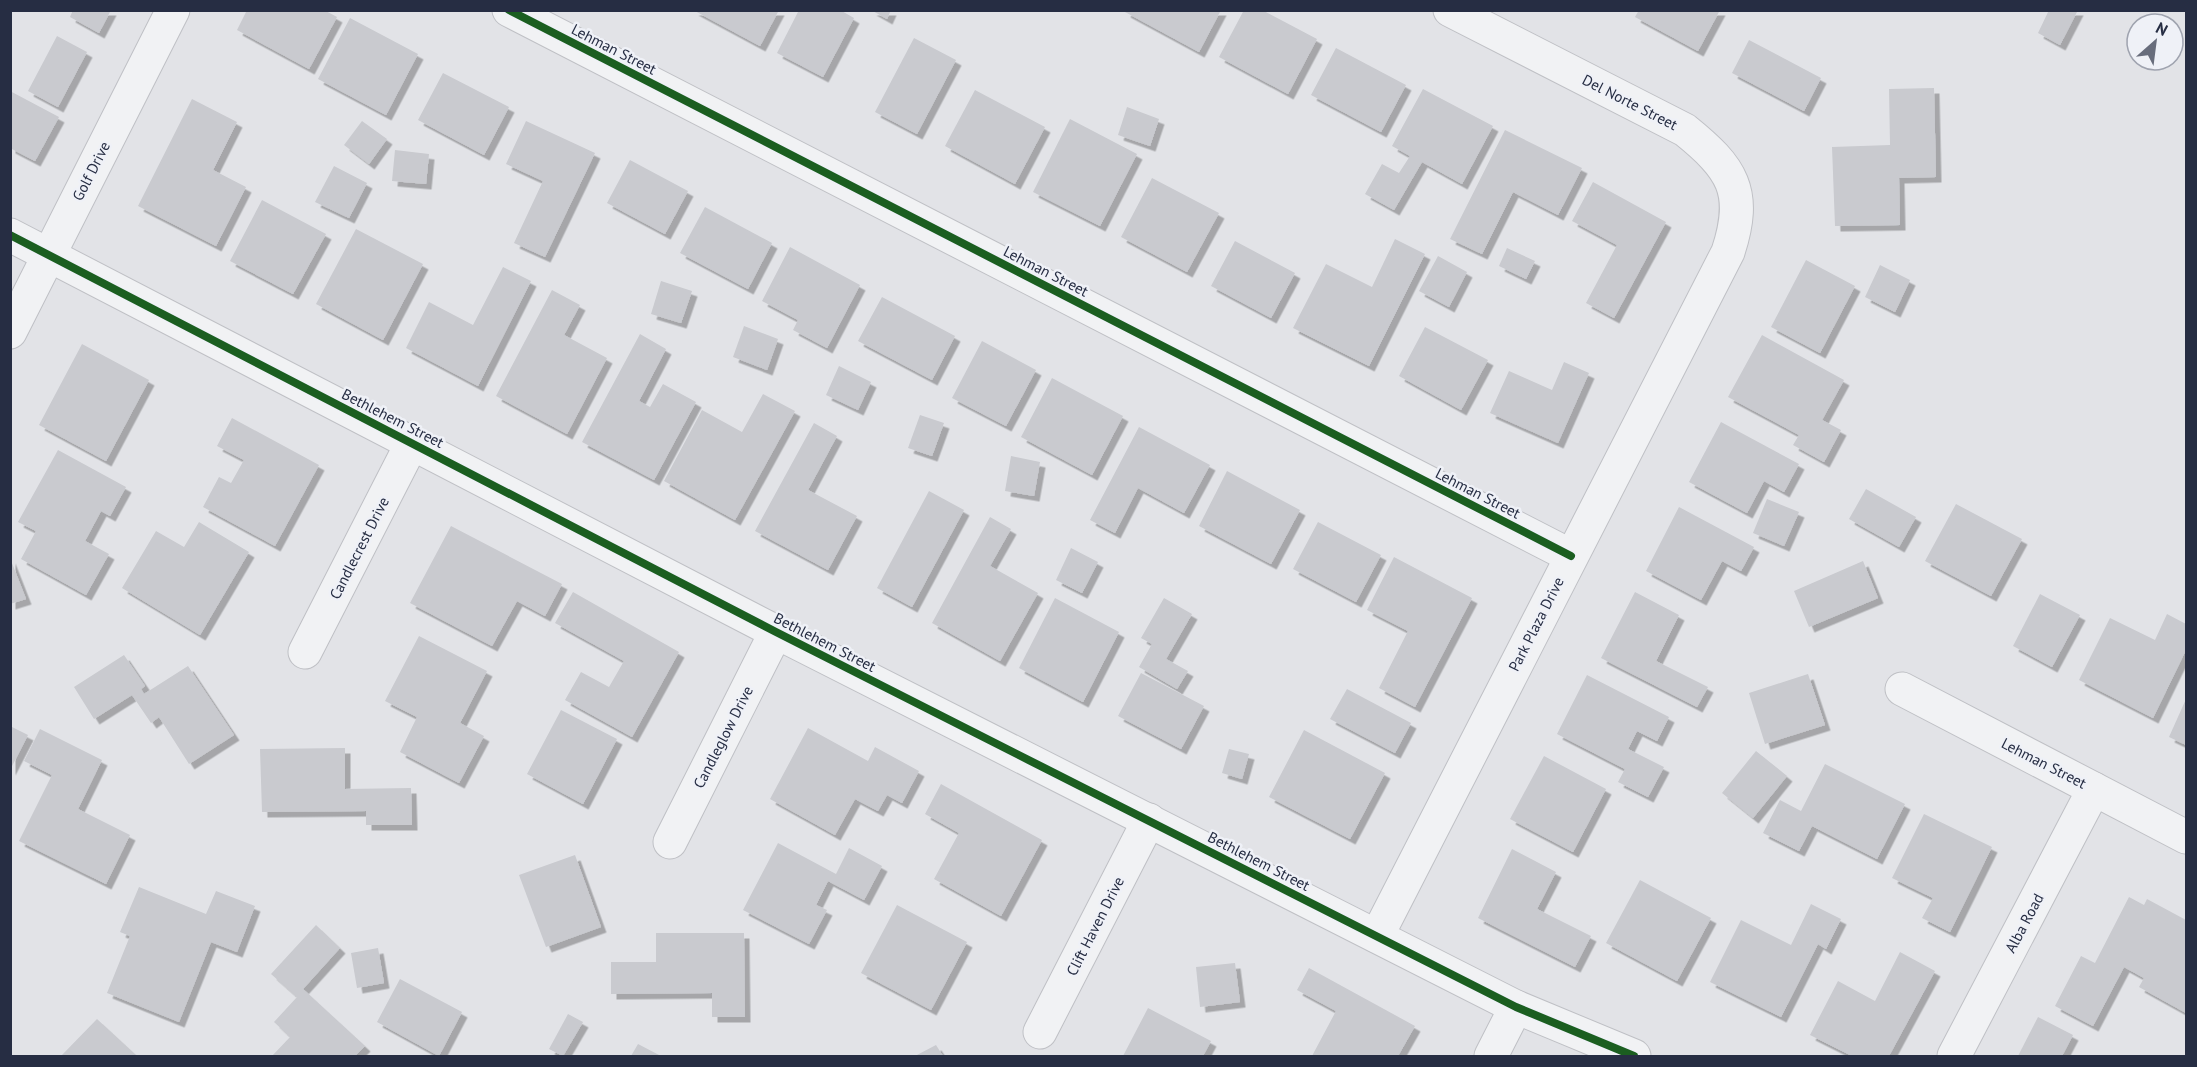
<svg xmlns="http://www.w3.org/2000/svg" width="2197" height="1067" font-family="'PT Sans',sans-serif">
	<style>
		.building { fill: #c9cacf; filter: url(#shadow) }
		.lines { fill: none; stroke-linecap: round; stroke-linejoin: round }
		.street-casing { stroke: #bfc0c5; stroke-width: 35 }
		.street { stroke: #f1f2f4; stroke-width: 33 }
		.cycleway-casing { stroke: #eff1f7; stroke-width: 11 }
		.cycleway { stroke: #1b5e20; stroke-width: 8 }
		.labels { text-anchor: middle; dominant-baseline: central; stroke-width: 5; stroke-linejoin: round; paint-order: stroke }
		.street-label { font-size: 15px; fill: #262d43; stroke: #eff1f7 }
	</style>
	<defs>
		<filter id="shadow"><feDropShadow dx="5.5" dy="5.5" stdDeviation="0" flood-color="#0004"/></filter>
	</defs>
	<rect width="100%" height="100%" fill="#e2e3e7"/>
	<!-- building -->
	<g class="building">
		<path d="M 73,10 L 111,10 L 99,33 L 70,17 Z"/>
		<path d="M 247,10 L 324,10 L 337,17 L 309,69 L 237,30 Z"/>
		<path d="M 693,10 L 779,10 L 760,46 Z"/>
		<path d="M 799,10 L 840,10 L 854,18 L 823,77 L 777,53 Z"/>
		<path d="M 871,10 L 891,10 L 887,19 Z"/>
		<path d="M 1126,10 L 1221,10 L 1199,52 L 1125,12 Z"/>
		<path d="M 1244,10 L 1262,10 L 1317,39 L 1288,94 L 1219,57 Z"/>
		<path d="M 1639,10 L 1720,10 L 1698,51 L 1635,17 Z"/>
		<path d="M 2049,10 L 2078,10 L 2060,45 L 2038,33 Z"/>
		<path d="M 350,18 L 418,54 L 386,115 L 318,79 Z"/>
		<path d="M 57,36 L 87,52 L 58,107 L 28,91 Z"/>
		<path d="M 914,38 L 956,60 L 917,134 L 875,112 Z"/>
		<path d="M 1749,40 L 1821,78 L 1804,111 L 1732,73 Z"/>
		<path d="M 1336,48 L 1406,85 L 1381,132 L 1311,95 Z"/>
		<path d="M 443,73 L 509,107 L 484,155 L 418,120 Z"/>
		<path d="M 1934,88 L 1936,177 L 1899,178 L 1900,225 L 1835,226 L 1832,147 L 1890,145 L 1889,89 Z"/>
		<path d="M 1423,89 L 1493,126 L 1462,184 L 1422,162 L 1394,210 L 1365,194 L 1382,164 L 1399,173 L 1410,156 L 1392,146 Z"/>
		<path d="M 975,90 L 1045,127 L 1015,184 L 945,146 Z"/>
		<path d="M 10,91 L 59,117 L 35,161 L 10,148 Z"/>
		<path d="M 192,99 L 237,122 L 213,170 L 246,187 L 216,246 L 138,206 Z"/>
		<path d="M 1127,107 L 1159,119 L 1150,146 L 1118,135 Z"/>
		<path d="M 1070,119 L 1137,154 L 1100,226 L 1033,192 Z"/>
		<path d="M 362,121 L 387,139 L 369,164 L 344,145 Z"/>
		<path d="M 526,121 L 595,153 L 545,257 L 514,243 L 543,181 L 506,164 Z"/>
		<path d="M 1505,130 L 1582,168 L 1558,215 L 1513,192 L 1482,254 L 1450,239 Z"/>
		<path d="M 395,150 L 429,154 L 426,184 L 392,181 Z"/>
		<path d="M 630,160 L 688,191 L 665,234 L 607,203 Z"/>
		<path d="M 334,166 L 367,183 L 349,218 L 315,202 Z"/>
		<path d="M 1152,178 L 1219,213 L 1187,272 L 1121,237 Z"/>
		<path d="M 1593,182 L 1666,222 L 1614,318 L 1586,303 L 1617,245 L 1572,221 Z"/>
		<path d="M 262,200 L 326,234 L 293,294 L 230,261 Z"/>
		<path d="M 705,207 L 772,243 L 748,289 L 680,253 Z"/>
		<path d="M 356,229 L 423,264 L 383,340 L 316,304 Z"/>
		<path d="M 1395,239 L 1425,254 L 1369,366 L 1293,328 L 1326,264 L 1372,287 Z"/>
		<path d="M 1235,241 L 1295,273 L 1271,318 L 1211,286 Z"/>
		<path d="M 790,247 L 860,285 L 827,348 L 793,330 L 798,320 L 762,301 Z"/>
		<path d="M 1507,248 L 1535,261 L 1526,279 L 1499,266 Z"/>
		<path d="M 1438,256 L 1467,272 L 1449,307 L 1419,291 Z"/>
		<path d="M 1806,260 L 1855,286 L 1820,353 L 1771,327 Z"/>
		<path d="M 1880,265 L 1910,280 L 1895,312 L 1865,297 Z"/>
		<path d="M 503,267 L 531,281 L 478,386 L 406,348 L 429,302 L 473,325 Z"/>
		<path d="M 661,281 L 692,291 L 681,323 L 651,314 Z"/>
		<path d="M 552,290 L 580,305 L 564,335 L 607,358 L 567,434 L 496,396 Z"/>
		<path d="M 882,297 L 955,336 L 932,380 L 858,341 Z"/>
		<path d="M 744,326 L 778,339 L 767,370 L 733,357 Z"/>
		<path d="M 1425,327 L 1488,360 L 1461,410 L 1399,376 Z"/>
		<path d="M 640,334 L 666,349 L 639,401 L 650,407 L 663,384 L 696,402 L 654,480 L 582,442 Z"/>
		<path d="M 1762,335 L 1844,380 L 1822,420 L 1841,430 L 1824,462 L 1793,445 L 1799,435 L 1728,397 Z"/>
		<path d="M 982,341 L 1036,370 L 1006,426 L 952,398 Z"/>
		<path d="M 82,344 L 149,380 L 106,461 L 39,425 Z"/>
		<path d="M 1564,362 L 1589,373 L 1558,443 L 1490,413 L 1509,371 L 1552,390 Z"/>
		<path d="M 839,366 L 871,382 L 858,410 L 826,395 Z"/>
		<path d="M 1052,378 L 1123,416 L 1092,475 L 1021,437 Z"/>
		<path d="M 763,394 L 795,411 L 735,520 L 664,481 L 702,410 L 742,432 Z"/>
		<path d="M 920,415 L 944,423 L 932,456 L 908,448 Z"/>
		<path d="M 232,418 L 319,465 L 275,546 L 203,507 L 219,477 L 231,483 L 244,460 L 217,446 Z"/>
		<path d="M 1721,422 L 1799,464 L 1784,492 L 1764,481 L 1747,513 L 1689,482 Z"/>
		<path d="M 814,423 L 837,436 L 808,490 L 857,516 L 828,570 L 755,531 Z"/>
		<path d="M 1139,427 L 1210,465 L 1184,513 L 1138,488 L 1115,533 L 1090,520 Z"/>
		<path d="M 58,450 L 126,487 L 110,516 L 101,511 L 85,541 L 109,554 L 86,595 L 21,559 L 36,531 L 18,522 Z"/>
		<path d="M 1011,456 L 1040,462 L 1034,496 L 1005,491 Z"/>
		<path d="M 1227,471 L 1300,510 L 1271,564 L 1199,526 Z"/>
		<path d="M 1866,489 L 1916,517 L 1899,547 L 1849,519 Z"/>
		<path d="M 929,491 L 964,510 L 912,607 L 877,588 Z"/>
		<path d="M 1767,499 L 1799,512 L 1784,546 L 1753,533 Z"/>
		<path d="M 1956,504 L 2022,539 L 1991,596 L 1925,561 Z"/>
		<path d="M 1679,507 L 1754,547 L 1741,571 L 1722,561 L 1701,600 L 1646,571 Z"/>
		<path d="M 990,517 L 1011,529 L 990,566 L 1038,593 L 1000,661 L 932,623 Z"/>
		<path d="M 199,522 L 249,552 L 200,635 L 122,588 L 156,531 L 184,547 Z"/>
		<path d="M 1318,522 L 1381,555 L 1356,602 L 1293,569 Z"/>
		<path d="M 451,526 L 562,584 L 545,616 L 517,601 L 492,646 L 410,603 Z"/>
		<path d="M 1071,548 L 1098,562 L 1082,593 L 1056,580 Z"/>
		<path d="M 1394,557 L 1472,598 L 1415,707 L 1379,688 L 1408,631 L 1367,610 Z"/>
		<path d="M 10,558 L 26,599 L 10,604 Z"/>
		<path d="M 1863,561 L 1878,598 L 1809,627 L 1794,591 Z"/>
		<path d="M 573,592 L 679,652 L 632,737 L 565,700 L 581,672 L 609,687 L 624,661 L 555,623 Z"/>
		<path d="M 1635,592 L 1679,615 L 1656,661 L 1708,687 L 1697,707 L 1601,658 Z"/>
		<path d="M 2040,594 L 2080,615 L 2052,667 L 2013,646 Z"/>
		<path d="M 1055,598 L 1119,632 L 1083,702 L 1019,668 Z"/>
		<path d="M 1164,598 L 1192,614 L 1166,659 L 1188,671 L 1177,689 L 1139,667 L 1152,644 L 1141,638 Z"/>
		<path d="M 2167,614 L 2186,624 L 2186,650 L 2153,718 L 2079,680 L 2110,618 L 2155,640 Z"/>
		<path d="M 419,636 L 487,671 L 460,723 L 484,736 L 459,783 L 400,752 L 417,717 L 385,701 Z"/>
		<path d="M 124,655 L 145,686 L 141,689 L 144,694 L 188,666 L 234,735 L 189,764 L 159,717 L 151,723 L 132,695 L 94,719 L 74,687 Z"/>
		<path d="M 1141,673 L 1204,706 L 1181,749 L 1118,716 Z"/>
		<path d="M 1808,674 L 1825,725 L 1765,744 L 1749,693 Z"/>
		<path d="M 1587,675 L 1669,717 L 1657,741 L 1637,731 L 1628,749 L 1664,767 L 1648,797 L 1618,782 L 1625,769 L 1557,734 Z"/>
		<path d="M 1347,689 L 1411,723 L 1395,753 L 1330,719 Z"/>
		<path d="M 2186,699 L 2186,745 L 2169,737 Z"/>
		<path d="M 561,710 L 617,739 L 583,804 L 527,774 Z"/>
		<path d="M 10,726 L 28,735 L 10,770 Z"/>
		<path d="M 808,728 L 868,761 L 875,747 L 919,771 L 902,803 L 887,795 L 878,811 L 855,799 L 835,835 L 770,799 Z"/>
		<path d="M 40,729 L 102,760 L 78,809 L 130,835 L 106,884 L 19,841 L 52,775 L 24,761 Z"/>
		<path d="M 1304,730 L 1385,773 L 1350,839 L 1269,797 Z"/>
		<path d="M 345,748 L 345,789 L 411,788 L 412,825 L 366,825 L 366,811 L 262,812 L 260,749 Z"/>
		<path d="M 1229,749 L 1249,754 L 1242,779 L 1222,773 Z"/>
		<path d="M 1756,751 L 1787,776 L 1753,818 L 1722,793 Z"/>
		<path d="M 1544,756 L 1606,789 L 1573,852 L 1510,819 Z"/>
		<path d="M 1825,764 L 1905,804 L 1877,859 L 1812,826 L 1799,851 L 1763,833 L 1780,800 L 1801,811 Z"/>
		<path d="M 941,784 L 1042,840 L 1001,916 L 934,879 L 959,833 L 925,814 Z"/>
		<path d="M 1924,814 L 1992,847 L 1950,932 L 1922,918 L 1933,898 L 1892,878 Z"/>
		<path d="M 778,843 L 836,874 L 849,848 L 882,866 L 864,900 L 828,881 L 816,905 L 827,910 L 809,944 L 743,910 Z"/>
		<path d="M 1512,849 L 1556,872 L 1537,909 L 1591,936 L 1575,967 L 1478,918 Z"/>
		<path d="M 575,855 L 601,927 L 546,947 L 519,875 Z"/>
		<path d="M 1640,880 L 1711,918 L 1677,981 L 1606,943 Z"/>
		<path d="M 139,887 L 206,914 L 216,891 L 255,906 L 237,952 L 211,942 L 179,1022 L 107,993 L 130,936 L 120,932 Z"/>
		<path d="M 2129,897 L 2144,905 L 2147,899 L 2186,920 L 2186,1013 L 2139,987 L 2144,978 L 2124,967 L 2093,1026 L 2055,1006 L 2081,956 L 2095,963 Z"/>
		<path d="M 1811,904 L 1841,919 L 1826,949 L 1818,944 L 1781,1017 L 1710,982 L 1741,920 L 1791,945 Z"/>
		<path d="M 897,905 L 967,942 L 931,1010 L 861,973 Z"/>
		<path d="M 316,925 L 340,948 L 303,989 L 365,1046 L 355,1056 L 272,1056 L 290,1037 L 274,1022 L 297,997 L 271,974 Z"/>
		<path d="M 656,933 L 744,933 L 745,1017 L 712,1017 L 712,993 L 611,994 L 611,962 L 656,962 Z"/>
		<path d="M 378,948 L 384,983 L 357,988 L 351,953 Z"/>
		<path d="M 1900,952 L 1935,971 L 1889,1056 L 1852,1056 L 1810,1035 L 1838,981 L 1875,1001 Z"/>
		<path d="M 1235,963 L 1240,1002 L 1200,1007 L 1196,967 Z"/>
		<path d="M 1309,968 L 1415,1026 L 1398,1056 L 1312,1056 L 1336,1011 L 1297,990 Z"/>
		<path d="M 400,979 L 462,1012 L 439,1056 L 377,1022 Z"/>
		<path d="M 1148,1008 L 1211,1041 L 1203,1056 L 1123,1056 Z"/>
		<path d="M 568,1014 L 583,1022 L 563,1056 L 549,1049 Z"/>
		<path d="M 2038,1017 L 2073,1035 L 2062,1056 L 2018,1056 Z"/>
		<path d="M 97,1019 L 137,1056 L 61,1056 Z"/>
		<path d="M 638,1044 L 661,1056 L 631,1056 Z"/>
		<path d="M 936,1045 L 943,1056 L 915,1056 Z"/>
	</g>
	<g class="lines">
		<defs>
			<g id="street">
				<path d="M 509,10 L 1571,556"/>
				<path d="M 10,235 L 776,632 L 1516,1007 L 1634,1056"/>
				<path d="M 10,332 L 173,10"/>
				<path d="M 305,652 L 412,443"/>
				<path d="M 1902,689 L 2186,837"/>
				<path d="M 670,842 L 776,632"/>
				<path d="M 1377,936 L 1728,252 C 1748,191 1732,168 1685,130 L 1450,10"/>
				<path d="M 1040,1032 L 1149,820"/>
				<path d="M 1491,1056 L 1516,1007"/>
				<path d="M 1954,1056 L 2094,789"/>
			</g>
		</defs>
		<!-- street casing -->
		<use href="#street" class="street-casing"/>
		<!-- street -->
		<use href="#street" class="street"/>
		<defs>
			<g id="cycleway">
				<path d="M 509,10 L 1571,556"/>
				<path d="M 10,235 L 776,632 L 1516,1007 L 1634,1056"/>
			</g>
		</defs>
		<!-- cycleway casing -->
		<use href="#cycleway" class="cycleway-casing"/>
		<!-- cycleway -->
		<use href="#cycleway" class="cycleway"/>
	</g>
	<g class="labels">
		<!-- street labels -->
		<g class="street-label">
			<text transform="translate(614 49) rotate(27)">Lehman Street</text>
			<text transform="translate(1630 102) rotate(27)">Del Norte Street</text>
			<text transform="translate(91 171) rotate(-63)">Golf Drive</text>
			<text transform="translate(1046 271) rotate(27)">Lehman Street</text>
			<text transform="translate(393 418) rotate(27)">Bethlehem Street</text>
			<text transform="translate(1478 493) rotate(27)">Lehman Street</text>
			<text transform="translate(359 548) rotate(-63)">Candlecrest Drive</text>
			<text transform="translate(1536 624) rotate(-63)">Park Plaza Drive</text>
			<text transform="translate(825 642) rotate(27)">Bethlehem Street</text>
			<text transform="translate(723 737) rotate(-63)">Candleglow Drive</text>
			<text transform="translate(2044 763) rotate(27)">Lehman Street</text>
			<text transform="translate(1259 861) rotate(27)">Bethlehem Street</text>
			<text transform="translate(2024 923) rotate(-62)">Alba Road</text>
			<text transform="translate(1095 926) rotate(-63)">Clift Haven Drive</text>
		</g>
	</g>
	<!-- border -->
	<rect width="2197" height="1067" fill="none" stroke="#262d43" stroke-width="24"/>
	<!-- north arrow -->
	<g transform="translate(2155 42) rotate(28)"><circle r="28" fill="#eff1f7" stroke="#9fa3af" stroke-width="1.5"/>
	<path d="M0-4.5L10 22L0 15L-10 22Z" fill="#686d7c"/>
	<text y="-9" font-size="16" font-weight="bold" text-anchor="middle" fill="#262d43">N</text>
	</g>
</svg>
